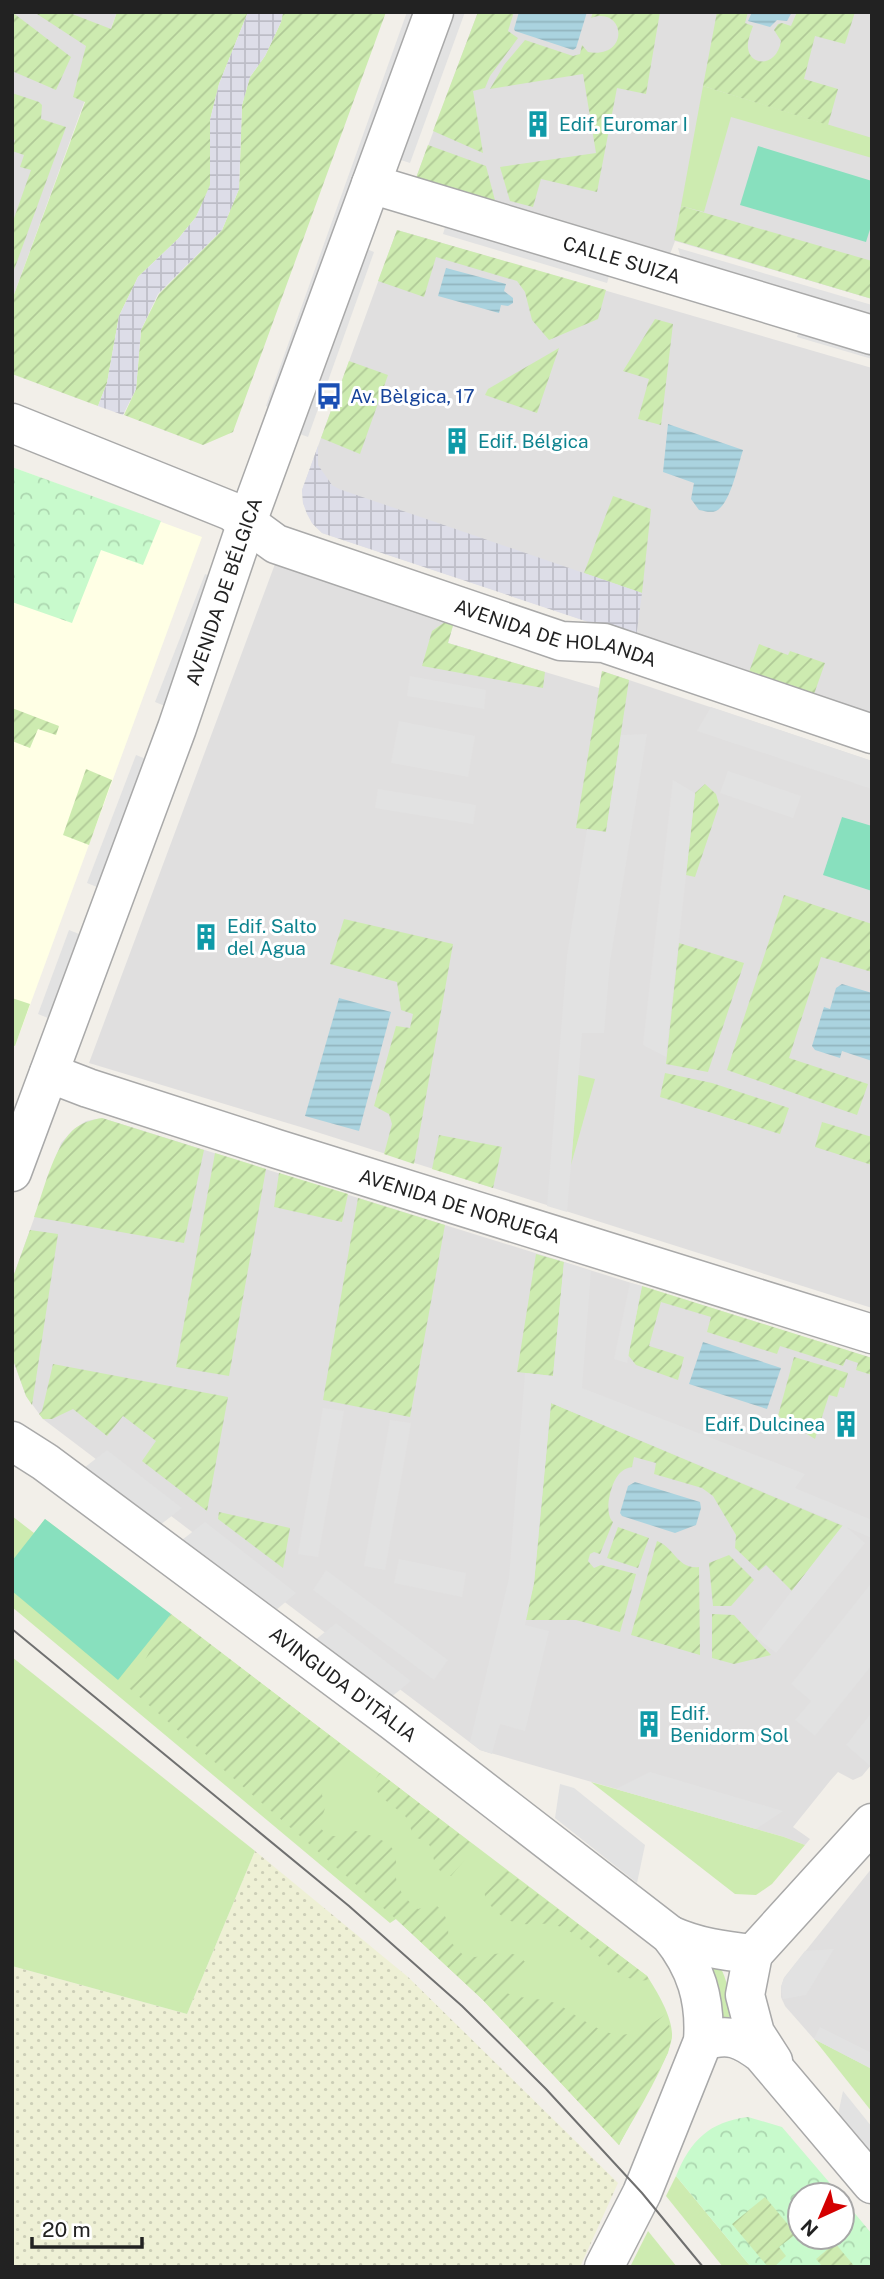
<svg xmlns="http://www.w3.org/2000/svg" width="884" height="2279" font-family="'Public Sans',sans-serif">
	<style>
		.residential { fill: #e0dfdf }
		.education { fill: #ffffe5 }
		.farmland { fill: url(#farmland-dots) }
		.grass { fill: #cdebb0 }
		.park { fill: url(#park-crowns) }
		.garden { fill: url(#garden-furrows) }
		.pitch { fill: #88e0be }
		.parking { fill: #e2e2e2 }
		.plaza { fill: url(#plaza-grid) }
		.water { fill: url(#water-rules) }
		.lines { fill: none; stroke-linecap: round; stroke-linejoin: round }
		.minor-casing { stroke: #a9a9a9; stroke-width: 41 }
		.minor { stroke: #fff; stroke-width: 38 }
		.tram { stroke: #707070; stroke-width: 2 }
		.labels { text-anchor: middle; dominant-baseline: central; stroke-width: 6; stroke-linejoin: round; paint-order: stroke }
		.culture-label { font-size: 19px; fill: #0d838f; stroke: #fff; text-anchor: start }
		.street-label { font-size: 19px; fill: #222; stroke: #fff }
		.transit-label { font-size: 19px; fill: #164399; stroke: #fff; text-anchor: start }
	</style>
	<defs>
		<pattern id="farmland-dots" width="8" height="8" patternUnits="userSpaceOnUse" patternTransform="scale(1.75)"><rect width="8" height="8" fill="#eef0d5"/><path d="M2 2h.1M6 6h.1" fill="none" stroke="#ccceb7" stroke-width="1.8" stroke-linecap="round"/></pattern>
		<pattern id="park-crowns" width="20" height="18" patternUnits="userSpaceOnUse" patternTransform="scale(1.75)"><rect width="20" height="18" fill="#c8facc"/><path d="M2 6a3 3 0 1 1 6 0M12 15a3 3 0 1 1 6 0" fill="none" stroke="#acd6af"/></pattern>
		<pattern id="garden-furrows" width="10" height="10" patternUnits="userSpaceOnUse" patternTransform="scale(1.75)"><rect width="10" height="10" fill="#cdebb0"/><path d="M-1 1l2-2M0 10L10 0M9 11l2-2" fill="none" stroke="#b0c997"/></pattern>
		<pattern id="plaza-grid" width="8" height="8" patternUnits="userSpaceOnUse" patternTransform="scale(1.75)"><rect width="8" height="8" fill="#dddde8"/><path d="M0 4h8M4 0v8" fill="none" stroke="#bdbdc7"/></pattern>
		<pattern id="water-rules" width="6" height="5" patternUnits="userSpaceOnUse" patternTransform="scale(1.75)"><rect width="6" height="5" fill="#aad3df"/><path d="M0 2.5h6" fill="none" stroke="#92b5bf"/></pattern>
	</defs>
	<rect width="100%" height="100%" fill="#f2efe9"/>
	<!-- residential -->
	<g class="residential">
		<path d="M 12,12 L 117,12 L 12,300 Z"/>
		<path d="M 478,12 L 872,12 L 872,299 L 675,241 L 667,262 L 416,178 Z"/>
		<path d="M 397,230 L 872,368 L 872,716 L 322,533 L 312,523 L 303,503 L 302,490 Z"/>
		<path d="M 275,564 L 454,622 L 448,643 L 599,688 L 602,671 L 872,761 L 872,1308 L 304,1128 L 89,1063 Z"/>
		<path d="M 102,1118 L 872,1358 L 872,1764 L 862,1776 L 853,1780 L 838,1772 L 830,1781 L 793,1827 L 810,1839 L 805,1845 L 784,1837 L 480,1750 L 43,1419 L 26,1396 L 12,1357 L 12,1280 L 61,1143 L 73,1130 L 86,1121 Z"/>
		<path d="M 872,1868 L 872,2069 L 814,2039 L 785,2006 L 781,1997 L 781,1987 L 784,1978 Z"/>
	</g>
	<!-- education -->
	<path class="education" d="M 12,467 L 202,537 L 15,1046 L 12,1045 Z"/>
	<!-- farmland -->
	<path class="farmland" d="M 255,1851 L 408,1977 L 618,2183 L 580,2267 L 12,2267 L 12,1966 L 187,2014 Z"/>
	<!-- grass -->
	<g class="grass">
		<path d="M 703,86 L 872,138 L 872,158 L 731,117 L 704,212 L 681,206 Z"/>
		<path d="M 12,998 L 30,1004 L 15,1046 L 12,1045 Z"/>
		<path d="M 578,1075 L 595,1079 L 571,1165 Z"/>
		<path d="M 12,1516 L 34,1533 L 45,1519 L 647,1976 C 657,1991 673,2018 672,2036 C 671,2058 631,2123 619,2145 L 482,1999 L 396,1919 L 390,1923 L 12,1607 Z"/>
		<path d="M 12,1657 L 255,1851 L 187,2014 L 12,1966 Z"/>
		<path d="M 591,1782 L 784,1837 L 805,1845 L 772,1884 L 756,1895 L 735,1894 Z"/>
		<path d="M 696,1954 C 701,1955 708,1956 712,1958 C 729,1969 734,2014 727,2031 Z"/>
		<path d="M 814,2039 L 872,2069 L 872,2112 Z"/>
		<path d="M 676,2176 L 751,2267 L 723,2267 L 666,2196 Z"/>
		<path d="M 648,2231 L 677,2267 L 630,2267 Z"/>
	</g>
	<!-- park -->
	<g class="park">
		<path d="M 12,467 L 161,521 L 143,565 L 101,550 L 72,623 L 12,602 Z"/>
		<path d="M 748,2117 L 782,2127 L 840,2195 L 800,2195 L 800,2237 L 842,2237 L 842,2198 L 872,2234 L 872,2267 L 751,2267 L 676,2176 C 691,2140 709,2122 748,2117 Z"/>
	</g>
	<!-- garden -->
	<g class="garden">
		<path d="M 12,12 L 71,57 L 56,90 L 12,71 Z"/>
		<path d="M 34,12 L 67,12 L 111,29 L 117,12 L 248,12 L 219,84 L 210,120 L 211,185 L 196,217 L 178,239 L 138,277 L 119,316 L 107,383 L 98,406 L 12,374 L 12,300 L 85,102 L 73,97 L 86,46 Z"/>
		<path d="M 283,12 L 386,12 L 233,432 L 203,445 L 124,415 L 136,389 L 141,330 L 159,294 L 222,230 L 239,189 L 242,105 L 250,77 L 265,56 L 281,22 Z"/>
		<path d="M 478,12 L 514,12 L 508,31 L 518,38 L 490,76 L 485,88 L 473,91 L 483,153 L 433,131 Z"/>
		<path d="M 593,12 L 660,12 L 646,94 L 617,88 L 597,192 L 541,179 L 533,207 L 510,201 L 500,167 L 596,153 L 583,74 L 490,89 L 504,65 L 525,40 L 573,56 L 580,54 L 582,45 L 588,52 C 631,59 625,5 591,18 Z"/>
		<path d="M 717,12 L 748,12 L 745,23 L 753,26 C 751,32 747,41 748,48 C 750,67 777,67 781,41 L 774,30 L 778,24 L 782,23 L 791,26 L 797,12 L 855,12 L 845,44 L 815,36 L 804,79 L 838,89 L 828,125 L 703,86 Z"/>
		<path d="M 12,93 L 39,102 L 42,105 L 41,119 L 66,127 L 14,270 L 12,269 L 12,224 L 31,170 L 20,167 L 24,155 L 12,151 L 15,140 L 12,139 Z"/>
		<path d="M 428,145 L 486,166 L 498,212 L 416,178 Z"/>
		<path d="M 681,206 L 872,261 L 872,299 L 674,240 Z"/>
		<path d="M 397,230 L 606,290 L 598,319 L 549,340 L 532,320 L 525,292 L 517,281 L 436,257 L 424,297 L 378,281 Z"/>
		<path d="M 655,319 L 673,324 L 661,425 L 638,419 L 649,379 L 623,371 Z"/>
		<path d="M 559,348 L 537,413 L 485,395 L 488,389 Z"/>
		<path d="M 349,361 L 388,375 L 360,454 L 321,438 Z"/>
		<path d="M 613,496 L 651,509 L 642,593 L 584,573 Z"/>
		<path d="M 445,622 L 454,622 L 448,643 L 545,672 L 543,688 L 422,666 L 432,631 Z"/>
		<path d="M 759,644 L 788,655 L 790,651 L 825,663 L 813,697 L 748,675 Z"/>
		<path d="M 602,671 L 629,680 L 606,832 L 576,828 Z"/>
		<path d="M 12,708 L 59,726 L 56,735 L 38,729 L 30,748 L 12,741 Z"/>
		<path d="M 86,769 L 112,780 L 89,845 L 63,835 Z"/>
		<path d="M 705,784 L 716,794 L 719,805 L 695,877 L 686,875 L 695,793 Z"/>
		<path d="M 784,895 L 872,924 L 872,972 L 821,957 L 789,1058 L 868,1084 L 857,1115 L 727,1070 Z"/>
		<path d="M 344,919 L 453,944 L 414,1164 L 384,1154 L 392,1124 L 389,1114 L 374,1106 L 396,1026 L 410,1028 L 413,1014 L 401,1010 L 397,982 L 330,964 Z"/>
		<path d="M 679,943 L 744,963 L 708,1072 L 666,1064 Z"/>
		<path d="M 665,1073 L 712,1083 L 789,1108 L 780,1134 L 660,1097 Z"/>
		<path d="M 102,1118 L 204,1150 L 184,1243 L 34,1217 C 43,1193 53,1149 72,1131 C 80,1123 91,1120 102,1118 Z"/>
		<path d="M 822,1122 L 872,1137 L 872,1165 L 815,1147 Z"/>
		<path d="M 439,1135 L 502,1147 L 493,1188 L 432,1169 Z"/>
		<path d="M 215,1153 L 266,1169 L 229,1376 L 176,1367 Z"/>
		<path d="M 279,1173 L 348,1194 L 342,1222 L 274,1207 Z"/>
		<path d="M 358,1198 L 445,1225 L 410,1417 L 323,1400 Z"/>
		<path d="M 30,1230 L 58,1234 L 32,1405 L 26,1396 L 12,1357 L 12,1280 Z"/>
		<path d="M 536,1254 L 564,1262 L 553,1376 L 517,1372 Z"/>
		<path d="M 642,1286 L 872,1358 L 872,1375 L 856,1370 L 858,1363 L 846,1359 L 843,1366 L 780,1346 L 777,1354 L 707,1332 L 711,1317 L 661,1302 L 649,1346 L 684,1357 L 678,1380 L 636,1365 L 628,1355 Z"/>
		<path d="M 794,1357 L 848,1373 L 844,1388 L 840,1387 L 837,1397 L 829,1395 L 815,1439 L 778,1416 Z"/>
		<path d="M 53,1364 L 228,1397 L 207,1511 L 142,1461 L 156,1441 L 123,1416 L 107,1436 L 73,1409 L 52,1419 L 43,1419 L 39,1414 L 42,1411 Z"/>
		<path d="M 551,1403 L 843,1526 L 792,1591 L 766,1565 L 759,1571 L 735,1548 L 736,1535 L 713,1496 L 702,1488 L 654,1474 L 656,1463 L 634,1457 L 632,1467 C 627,1468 625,1469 621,1472 C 611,1480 603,1513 613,1522 L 600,1554 L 594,1552 L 590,1554 L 588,1561 L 594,1568 L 601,1565 L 636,1574 L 620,1632 L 576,1620 L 525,1620 L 534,1583 Z"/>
		<path d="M 219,1512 L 290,1528 L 283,1568 L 218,1519 Z"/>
		<path d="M 618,1527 L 649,1538 L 638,1568 L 607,1558 Z"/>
		<path d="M 657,1541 C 674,1547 678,1570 699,1567 L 700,1655 L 631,1635 Z"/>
		<path d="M 729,1555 L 754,1580 L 731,1606 L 713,1606 L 709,1563 Z"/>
		<path d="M 171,1614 L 354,1754 L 323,1786 L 322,1795 L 326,1805 L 319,1827 L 329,1836 L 342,1836 L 351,1830 C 362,1832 385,1839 391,1847 C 399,1855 395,1868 396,1878 C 398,1891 408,1902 418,1909 L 435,1904 C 447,1914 449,1923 448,1939 L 465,1957 C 487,1960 510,1943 526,1963 L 520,1972 L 504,1985 L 507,1993 C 523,2000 539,1997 555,2003 C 563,2006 571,2013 578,2017 C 618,2042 629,2040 666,2014 L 672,2035 L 668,2053 L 619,2145 L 482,1999 L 396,1919 L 129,1688 Z"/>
		<path d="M 712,1614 L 734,1615 L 771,1655 L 734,1664 L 712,1658 Z"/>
		<path d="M 380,1773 L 476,1847 L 451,1876 L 446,1876 C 422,1858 445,1846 414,1837 C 410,1831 411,1822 405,1816 C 395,1805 362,1791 380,1773 Z"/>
		<path d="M 502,1867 L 647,1976 L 649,1980 C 614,1985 597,1947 569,1931 C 539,1913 521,1939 491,1906 C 476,1891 491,1879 502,1867 Z"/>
		<path d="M 765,2197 L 796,2234 L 779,2247 L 786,2256 L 774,2267 L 768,2267 L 732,2224 Z"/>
		<path d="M 835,2243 L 855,2267 L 823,2267 L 816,2259 Z"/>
	</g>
	<!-- pitch -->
	<g class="pitch">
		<path d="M 758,146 L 872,181 L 872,223 L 866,242 L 740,205 Z"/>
		<path d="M 842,817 L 872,826 L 872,891 L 823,875 Z"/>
		<path d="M 45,1519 L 171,1614 L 118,1680 L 12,1591 L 12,1561 Z"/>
	</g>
	<!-- parking -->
	<g class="parking">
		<path d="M 407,12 L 419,12 L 276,410 L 266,406 Z"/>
		<path d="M 454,12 L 465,12 L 410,163 L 401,160 Z"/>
		<path d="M 446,224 L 610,273 L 607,283 L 443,234 Z"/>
		<path d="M 364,248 L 374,252 L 308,437 L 297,433 Z"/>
		<path d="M 678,248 L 872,305 L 872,326 L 685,272 Z"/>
		<path d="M 800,326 L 872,347 L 872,359 L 797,337 Z"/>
		<path d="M 205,574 L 214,578 L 165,706 L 155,702 Z"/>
		<path d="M 410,676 L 486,690 L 484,709 L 407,696 Z"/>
		<path d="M 711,707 L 872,761 L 872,789 L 697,731 Z"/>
		<path d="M 399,721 L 475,736 L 468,777 L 391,763 Z"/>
		<path d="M 647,734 L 610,962 L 604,1033 L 582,1033 L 567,1212 L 547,1206 L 567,956 L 587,829 L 606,832 L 621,735 Z"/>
		<path d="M 136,755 L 146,759 L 97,887 L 87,883 Z"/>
		<path d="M 728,771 L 801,796 L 793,818 L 720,793 Z"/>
		<path d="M 673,780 L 695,793 L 666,1057 L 643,1045 Z"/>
		<path d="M 378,789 L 476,805 L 473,824 L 375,808 Z"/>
		<path d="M 69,930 L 79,934 L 48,1018 L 38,1014 Z"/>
		<path d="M 564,1262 L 591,1271 L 582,1388 L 805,1474 L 795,1488 L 872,1520 L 872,1538 L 846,1527 L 865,1543 L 776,1653 L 756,1637 L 843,1525 L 551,1403 L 534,1583 L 525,1625 L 549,1631 L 525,1731 L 500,1724 L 492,1754 L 480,1750 L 470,1742 L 509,1578 L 525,1373 L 553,1376 Z"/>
		<path d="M 630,1283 L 642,1286 L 627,1363 L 614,1359 Z"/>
		<path d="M 323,1408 L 344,1411 L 318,1557 L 298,1554 Z"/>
		<path d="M 390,1420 L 411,1423 L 385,1570 L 364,1566 Z"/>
		<path d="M 107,1450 L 182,1508 L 160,1525 L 84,1468 Z"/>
		<path d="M 205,1522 L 296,1593 L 275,1611 L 182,1540 Z"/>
		<path d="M 399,1559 L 466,1573 L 462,1597 L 394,1583 Z"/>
		<path d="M 326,1570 L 448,1660 L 434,1680 L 313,1590 Z"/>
		<path d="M 872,1582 L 872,1665 L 815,1736 L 795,1720 L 811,1701 L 791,1684 Z"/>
		<path d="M 336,1623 L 411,1681 L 390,1698 L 314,1641 Z"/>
		<path d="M 872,1712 L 872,1764 L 870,1766 L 846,1745 Z"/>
		<path d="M 650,1772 L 783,1811 L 756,1829 L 616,1789 Z"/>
		<path d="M 560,1784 L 574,1788 L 645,1845 L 637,1883 L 555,1818 Z"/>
		<path d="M 834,1949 L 806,1995 L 783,1999 L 781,1987 L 784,1978 L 805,1951 Z"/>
		<path d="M 820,2027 L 872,2053 L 872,2069 L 814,2039 Z"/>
		<path d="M 843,2091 L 872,2127 L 872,2167 L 836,2124 Z"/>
	</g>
	<!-- plaza -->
	<g class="plaza">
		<path d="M 248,12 L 283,12 L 281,22 L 265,56 L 250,77 L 242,105 L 239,189 L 222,230 L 158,294 L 141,330 L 136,389 L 123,415 L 98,406 L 107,383 L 119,316 L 138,277 L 178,239 L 196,217 L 210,185 L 210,120 L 219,84 Z"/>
		<path d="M 318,446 L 318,465 L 332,485 L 339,489 L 642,593 L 636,638 L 322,533 L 312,523 L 307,514 L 303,503 L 302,490 Z"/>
	</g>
	<!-- water -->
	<g class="water">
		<path d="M 519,12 L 587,12 L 576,48 L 573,50 L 515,31 L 514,29 Z"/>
		<path d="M 752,12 L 792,12 L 787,21 L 777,20 L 770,27 L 748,21 Z"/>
		<path d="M 446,268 L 506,284 L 504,291 L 513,298 L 513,303 L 508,306 L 501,305 L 499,313 L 438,296 Z"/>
		<path d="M 668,424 L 743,450 C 738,465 730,505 716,511 C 710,513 705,511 699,510 L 691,499 L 694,483 L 663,472 Z"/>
		<path d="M 842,984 L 872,993 L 872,1061 L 842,1051 L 840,1058 L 815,1050 L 812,1046 L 824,1007 L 830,1009 L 836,988 Z"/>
		<path d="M 339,998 L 391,1012 L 359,1131 L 305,1116 Z"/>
		<path d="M 703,1342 L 781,1368 L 767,1409 L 689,1384 Z"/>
		<path d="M 635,1482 L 700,1502 L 701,1508 L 696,1525 L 675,1533 L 622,1516 L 620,1513 L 628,1486 Z"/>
	</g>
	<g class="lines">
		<defs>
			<g id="minor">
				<path id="s1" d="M 371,184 L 872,335"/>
				<path id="s2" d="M 12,423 L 231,511 L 276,544 L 561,641 L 604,643 L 872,734"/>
				<path id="s3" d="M 49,1073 L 88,1088 L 277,1149 L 872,1334"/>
				<path id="s4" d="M 12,1172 L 177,728 L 247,522 L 434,12"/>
				<path id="s5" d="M 12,1441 L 45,1462 L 393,1721 L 670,1935 C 696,1967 706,2000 703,2041 L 642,2193 L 604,2267"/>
				<path d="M 670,1935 C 697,1947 723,1951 753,1954"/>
				<path d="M 753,1954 L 872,1823"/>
				<path d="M 753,1954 L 745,1995 L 755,2033 L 773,2061"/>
				<path d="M 703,2041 C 729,2033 741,2038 762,2054 L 872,2184"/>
			</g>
		</defs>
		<!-- minor casing -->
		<use href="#minor" class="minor-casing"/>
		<!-- minor -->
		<use href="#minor" class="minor"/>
		<!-- tram -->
		<path class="tram" d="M 12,1629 L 349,1906 L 462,2006 L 546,2089 L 642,2193 L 703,2267"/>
	</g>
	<!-- icons -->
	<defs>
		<symbol id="building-bare" viewBox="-9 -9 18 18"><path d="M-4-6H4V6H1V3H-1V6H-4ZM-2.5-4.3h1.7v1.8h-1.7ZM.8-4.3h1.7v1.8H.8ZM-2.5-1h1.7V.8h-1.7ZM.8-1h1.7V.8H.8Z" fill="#0f9aa8" stroke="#fff" stroke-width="2.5" paint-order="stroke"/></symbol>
		<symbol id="bus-bare" viewBox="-9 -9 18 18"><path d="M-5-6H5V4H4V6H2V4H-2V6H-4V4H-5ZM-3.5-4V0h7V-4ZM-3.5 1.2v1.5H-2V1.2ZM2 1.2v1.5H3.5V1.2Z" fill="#1a4fb4" stroke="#fff" stroke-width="2.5" paint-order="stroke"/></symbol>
	</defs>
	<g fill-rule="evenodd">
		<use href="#building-bare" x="519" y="105" width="38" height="38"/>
		<use href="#bus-bare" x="310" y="377" width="38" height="38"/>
		<use href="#building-bare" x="438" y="422" width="38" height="38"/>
		<use href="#building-bare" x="187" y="918" width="38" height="38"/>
		<use href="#building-bare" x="827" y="1405" width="38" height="38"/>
		<use href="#building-bare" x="630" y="1705" width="38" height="38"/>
	</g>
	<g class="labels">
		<!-- culture labels -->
		<g class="culture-label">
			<text x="559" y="124">Edif. Euromar I</text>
			<text x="478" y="441">Edif. Bélgica</text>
			<text x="227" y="926">Edif. Salto<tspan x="227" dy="22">del Agua</tspan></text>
			<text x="825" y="1424" text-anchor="end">Edif. Dulcinea</text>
			<text x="670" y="1713">Edif.<tspan x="670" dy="22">Benidorm Sol</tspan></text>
		</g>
		<!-- street labels -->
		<g class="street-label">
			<text stroke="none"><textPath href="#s1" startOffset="262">CALLE SUIZA</textPath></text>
			<text stroke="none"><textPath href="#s4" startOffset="618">AVENIDA DE BÉLGICA</textPath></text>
			<text stroke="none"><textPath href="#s2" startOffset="586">AVENIDA DE HOLANDA</textPath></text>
			<text stroke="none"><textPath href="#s3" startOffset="432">AVENIDA DE NORUEGA</textPath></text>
			<text stroke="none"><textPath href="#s5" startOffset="411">AVINGUDA D'ITÀLIA</textPath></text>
		</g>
		<!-- transit labels -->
		<g class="transit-label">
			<text x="350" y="396">Av. Bèlgica, 17</text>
		</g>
	</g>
	<!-- border -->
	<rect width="884" height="2279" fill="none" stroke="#222222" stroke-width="28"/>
	<!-- north arrow -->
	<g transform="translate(821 2216) rotate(224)"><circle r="33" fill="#ffffff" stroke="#a7a7a7" stroke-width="2"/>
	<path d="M0-5L12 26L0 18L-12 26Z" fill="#d40000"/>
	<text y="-10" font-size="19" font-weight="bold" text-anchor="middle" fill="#222222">N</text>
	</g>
	<!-- scale -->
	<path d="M32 2237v10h110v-10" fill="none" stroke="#222222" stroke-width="3.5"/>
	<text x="42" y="2237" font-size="21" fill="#222222" stroke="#ffffff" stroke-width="5" paint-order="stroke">20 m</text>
</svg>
